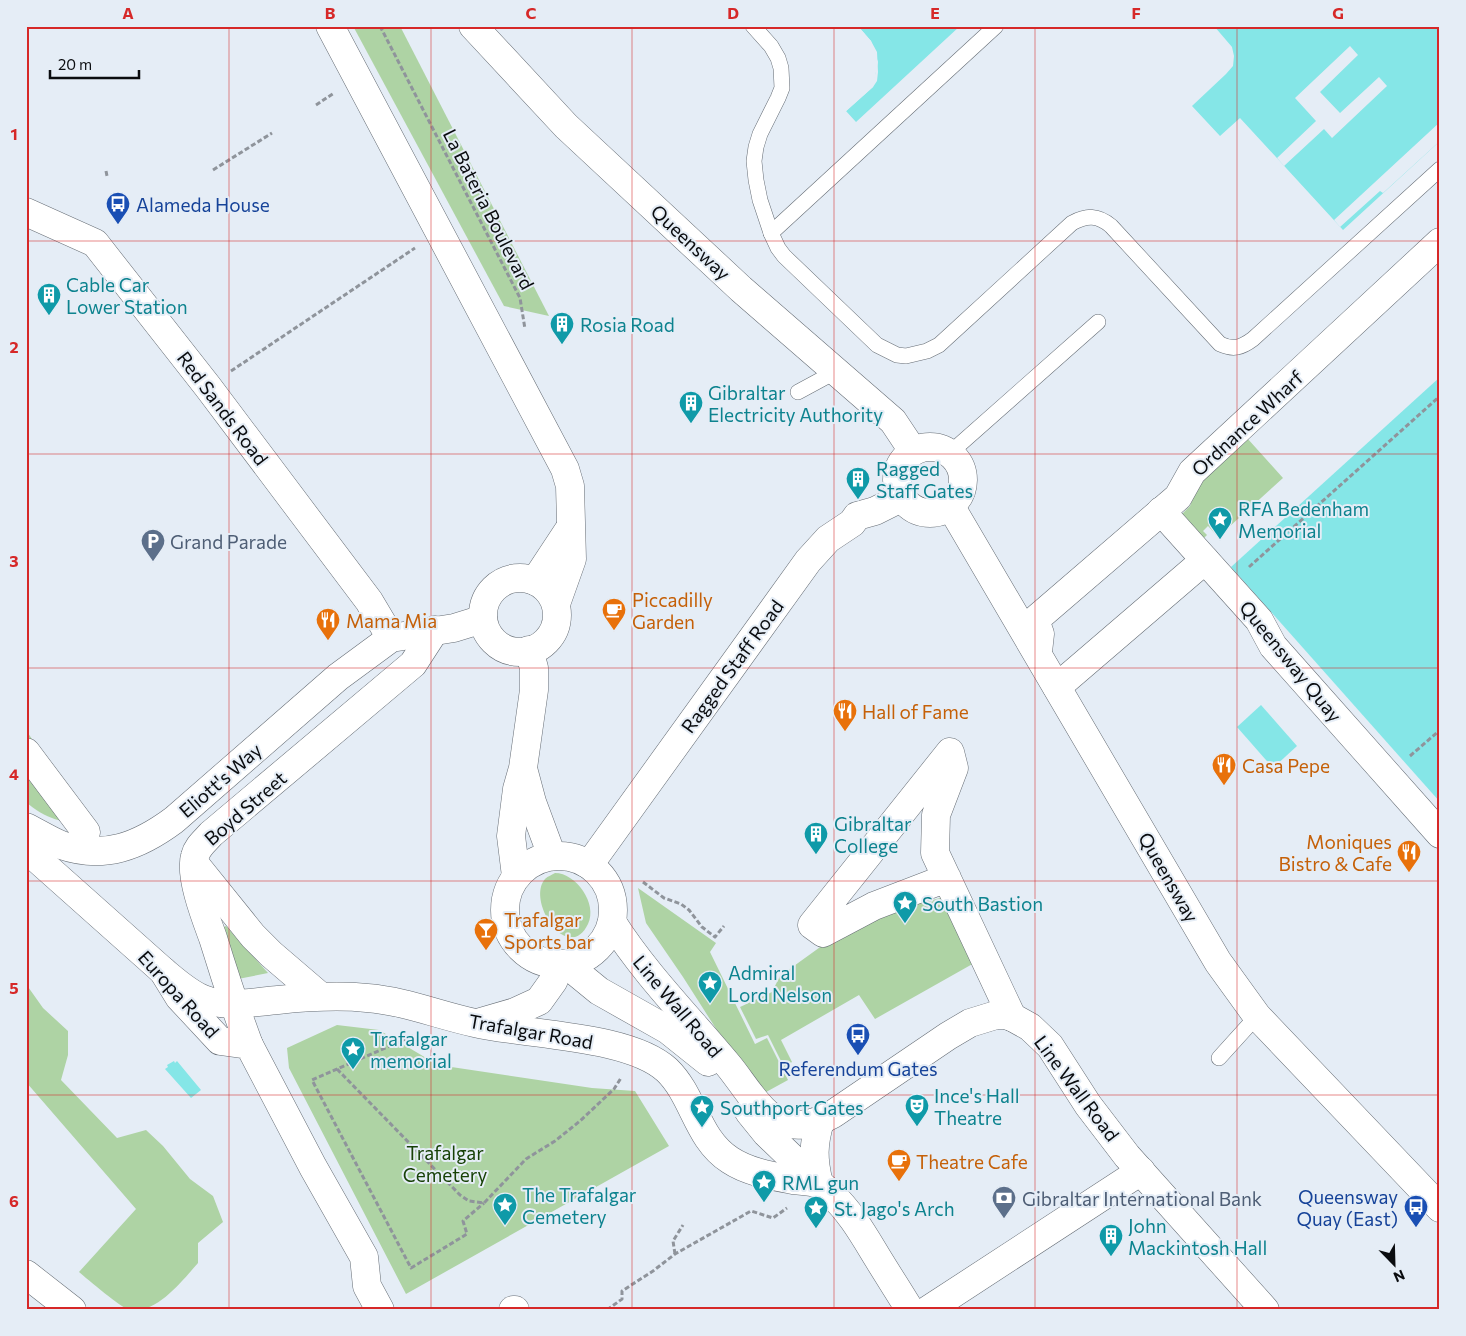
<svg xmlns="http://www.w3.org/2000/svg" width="1466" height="1336" font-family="Commissioner,sans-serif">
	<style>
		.green { fill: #aed3a4 }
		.water { fill: #85e6e7 }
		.pier { fill: #e5edf6 }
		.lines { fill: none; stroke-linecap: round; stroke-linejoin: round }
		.lane-casing { stroke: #666d75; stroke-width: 16 }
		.street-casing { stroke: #666d75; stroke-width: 29 }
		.secondary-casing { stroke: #666d75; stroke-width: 29 }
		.primary-casing { stroke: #666d75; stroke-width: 29 }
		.path { stroke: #8f949b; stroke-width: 3; stroke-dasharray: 5 2.5; stroke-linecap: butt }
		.lane { stroke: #fff; stroke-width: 15 }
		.street { stroke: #fff; stroke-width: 28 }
		.secondary { stroke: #fff; stroke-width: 28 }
		.primary { stroke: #fff; stroke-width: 28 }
		.grid { fill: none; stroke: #d62828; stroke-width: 1; stroke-opacity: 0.55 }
		.labels { text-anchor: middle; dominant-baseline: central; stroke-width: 4; stroke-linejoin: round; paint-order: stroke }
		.transit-label { font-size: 19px; fill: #164399; stroke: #e5edf6; text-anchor: start }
		.street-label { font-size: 19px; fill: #0a0c0f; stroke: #e5edf6 }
		.culture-label { font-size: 19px; fill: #0d838f; stroke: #e5edf6; text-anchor: start }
		.service-label { font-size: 19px; fill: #4e5e75; stroke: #e5edf6; text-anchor: start }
		.food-label { font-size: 19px; fill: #c56008; stroke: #e5edf6; text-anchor: start }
		.park-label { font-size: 19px; fill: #174106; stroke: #e5edf6 }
		.neatline { fill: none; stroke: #d62828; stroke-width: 2 }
		.grid-label { font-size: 16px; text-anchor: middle; font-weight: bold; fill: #d62828 }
	</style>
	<rect width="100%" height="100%" fill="#e5edf6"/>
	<!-- green -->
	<g class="green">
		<path d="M 353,26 L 400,26 L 549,316 L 504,306 Z"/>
		<path d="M 1247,438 L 1283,478 L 1218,537 L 1208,526 L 1203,531 L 1207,535 L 1202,540 L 1180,516 L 1190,506 L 1198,484 Z"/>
		<path d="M 26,730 L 88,825 C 64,823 45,819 26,802 Z"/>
		<path d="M 555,873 C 576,873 598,904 588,924 C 568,965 526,901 545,879 C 548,876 552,875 555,873 Z"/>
		<path d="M 638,888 L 716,943 L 710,952 L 755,1044 L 767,1038 L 788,1080 L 759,1096 L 683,977 L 646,923 Z"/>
		<path d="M 944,897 L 976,962 L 875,1019 L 859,995 L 781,1040 L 792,1062 L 784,1067 L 768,1035 L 756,1039 L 740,1007 L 772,992 L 780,976 L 823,945 L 878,914 Z"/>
		<path d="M 226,926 L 268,973 L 238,979 L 219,929 Z"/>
		<path d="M 26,984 L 43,1008 L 68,1031 L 68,1055 L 61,1080 L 117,1138 L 146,1130 L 163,1146 L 190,1179 L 213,1196 L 223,1222 L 198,1243 L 198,1263 C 182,1281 156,1315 129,1310 C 122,1308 87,1279 79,1272 L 136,1209 L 26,1082 Z"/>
		<path d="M 337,1025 L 379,1030 L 438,1065 L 592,1088 L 635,1091 L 669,1146 L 406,1294 L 289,1068 L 287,1048 Z"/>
	</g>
	<!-- water -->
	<g class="water">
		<path d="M 858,26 L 960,26 L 856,122 L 846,111 L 873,87 L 878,62 L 871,41 Z"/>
		<path d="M 1214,26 L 1440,26 L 1440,141 L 1343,230 L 1240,118 L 1220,136 L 1192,106 L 1226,74 L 1233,66 L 1234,56 L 1232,47 Z"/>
		<path d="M 1440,377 L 1440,802 L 1231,567 Z"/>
		<path d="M 1261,705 L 1297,746 L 1273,768 L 1237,727 Z"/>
		<path d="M 174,1061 L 175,1063 L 177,1061 L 201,1090 L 191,1098 L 165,1069 L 168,1067 L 167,1065 Z"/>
	</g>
	<!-- pier -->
	<g class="pier">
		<path d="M 855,26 L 858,26 L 871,41 L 877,52 L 878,72 L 877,81 L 873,87 L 844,113 L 844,109 L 871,85 L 876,72 L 874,52 L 869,43 Z"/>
		<path d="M 1350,46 L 1358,55 L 1320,92 L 1340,113 L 1379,77 L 1387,86 L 1332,138 L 1324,129 L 1284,166 L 1277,158 L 1316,121 L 1295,98 Z"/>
		<path d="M 1440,122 L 1440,141 L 1383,193 L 1380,191 L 1340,227 L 1334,220 Z"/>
	</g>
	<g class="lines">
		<defs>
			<g id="lane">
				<path d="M 753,26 L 771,46 L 778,58 L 781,68 L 782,88 L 778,98 L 760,134 L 756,147 L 754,161 L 756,180 L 760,200 L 771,233 L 778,248 L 784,256 L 877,345 L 897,355 L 906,356 L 927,351 L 939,345 L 1072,223 C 1087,215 1098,215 1111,226 L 1220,344 C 1233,350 1241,348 1253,339 L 1440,169"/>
				<path d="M 771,233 L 996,26"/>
				<path d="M 798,392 L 835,372"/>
				<path d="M 950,453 L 1098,322"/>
				<path d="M 1219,1058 L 1257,1016"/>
			</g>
			<g id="street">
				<path d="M 473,26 L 566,126 L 741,289 L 893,421 L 913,451"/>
				<path d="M 26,212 L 95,243 L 208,387 L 293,500 L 369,601 L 391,638"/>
				<path d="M 1161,511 L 1259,620 L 1273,646 L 1440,834"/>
				<path d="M 1038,652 L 1040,634 L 1035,620 L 1178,497 L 1192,472 L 1440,242"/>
				<path d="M 1057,687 L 1205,560"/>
				<path d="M 26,752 L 86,832"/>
				<path d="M 195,864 L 253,936 L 271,954 L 320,996"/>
				<path d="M 947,878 L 874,906 L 823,933 L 812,925 L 950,752 L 954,768 L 936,815 L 935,853 L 1012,1017"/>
				<path d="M 249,1045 C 236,1010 224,974 213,938 C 206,919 189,876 195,856 C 197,847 205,841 211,834 L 413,664 L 435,630"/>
				<path d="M 26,1274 L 72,1310"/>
				<path d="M 513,1310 L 515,1310"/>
				<path d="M 928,1310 L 1141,1171"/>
			</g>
			<g id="secondary">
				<path d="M 330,26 L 565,469 L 570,486 L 572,559 L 556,604"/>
				<circle cx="520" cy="615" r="37"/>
				<path d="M 535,581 L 570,528"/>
				<path d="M 524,772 L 532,802 L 552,856"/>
				<path d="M 26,827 C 38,833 49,840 61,845 C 104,860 139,846 174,820 L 338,677 L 391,638 L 454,628 L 483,619"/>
				<path d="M 26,849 L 163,971 L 179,997 L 220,1041 L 249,1045 L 313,1167 L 364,1257 L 367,1286 L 380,1310"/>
				<circle cx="559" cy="910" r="54"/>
				<path d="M 589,865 L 808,561 L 828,539 L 852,523 L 857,516 L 875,511 L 901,498"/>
				<path d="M 516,876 L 511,836 L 517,789 L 523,768 L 534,690 L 534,668 L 529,650"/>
				<path d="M 612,922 C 645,974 689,1018 728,1065 C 740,1079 757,1108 772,1117 C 793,1130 813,1125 833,1114 L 948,1036 L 970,1023 L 996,1015 L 1005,1015 L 1012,1017 L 1030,1027 L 1050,1046 L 1088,1105 L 1127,1156 L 1265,1310"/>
				<path d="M 566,964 L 599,991 L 668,1030 L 708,1062"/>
				<path d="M 163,971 C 175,981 188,993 203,999 C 226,1008 254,1002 278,1000 C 307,997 337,995 367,998 C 405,1001 438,1015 475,1023 C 526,1035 629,1035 667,1070 C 694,1096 697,1139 730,1160 C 748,1172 772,1176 793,1180 C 801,1181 813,1181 819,1184 C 823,1186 827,1190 830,1193 C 850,1211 863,1234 877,1257 C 888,1275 899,1292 910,1310"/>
				<path d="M 481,1022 L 515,1012 L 539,1001 L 554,980 L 554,963"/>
				<path d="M 749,1112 L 766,1133 L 819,1184"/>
				<path d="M 819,1184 C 813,1159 813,1145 820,1121"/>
			</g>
			<g id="primary">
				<circle cx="930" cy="480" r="33"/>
				<path d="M 951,507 L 1218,962 L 1257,1016 L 1440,1208"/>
			</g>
		</defs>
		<!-- lane casing -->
		<use href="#lane" class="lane-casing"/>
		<!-- street casing -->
		<use href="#street" class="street-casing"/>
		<!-- secondary casing -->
		<use href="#secondary" class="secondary-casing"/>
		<!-- primary casing -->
		<use href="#primary" class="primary-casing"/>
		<!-- path -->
		<g class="path">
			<path d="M 380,26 L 520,298 L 525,329"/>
			<path d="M 316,105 L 334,93"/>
			<path d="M 213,170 L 272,133"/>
			<path d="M 106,171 L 107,176"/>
			<path d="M 26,304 L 26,305"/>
			<path d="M 231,371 L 415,248"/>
			<path d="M 1249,567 L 1440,396"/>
			<path d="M 1410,756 L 1440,730"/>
			<path d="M 643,882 L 664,898 L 681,904 L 689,910 L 702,927 L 715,937 L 724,926"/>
			<path d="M 413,1036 L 312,1080 L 411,1268 L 467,1234 L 463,1221 L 484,1203"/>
			<path d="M 337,1069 L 460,1195 L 469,1201 L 484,1203 L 526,1159 L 555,1141 L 580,1121 L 614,1089 L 621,1078"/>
			<path d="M 675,1254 L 673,1241 L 683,1225"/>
			<path d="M 607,1310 L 622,1299 L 622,1291 L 653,1271 L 675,1254 L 751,1211 L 773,1218 L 787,1208"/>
		</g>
		<!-- lane -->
		<use href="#lane" class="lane"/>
		<!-- street -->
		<use href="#street" class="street"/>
		<!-- secondary -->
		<use href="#secondary" class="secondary"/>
		<!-- primary -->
		<use href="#primary" class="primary"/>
	</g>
	<!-- grid -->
	<path class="grid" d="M 229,26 L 229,1310M 431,26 L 431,1310M 632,26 L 632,1310M 834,26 L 834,1310M 1035,26 L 1035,1310M 1237,26 L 1237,1310M 26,241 L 1440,241M 26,454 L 1440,454M 26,668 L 1440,668M 26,881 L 1440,881M 26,1095 L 1440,1095"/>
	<!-- icons -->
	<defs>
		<symbol id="bus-pin" viewBox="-11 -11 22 30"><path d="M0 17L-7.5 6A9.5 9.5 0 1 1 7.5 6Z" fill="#1a4fb4" stroke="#e5edf6"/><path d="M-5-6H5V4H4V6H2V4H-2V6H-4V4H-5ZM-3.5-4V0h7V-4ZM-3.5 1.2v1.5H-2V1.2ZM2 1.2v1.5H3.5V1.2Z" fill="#fff"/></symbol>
		<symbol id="building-pin" viewBox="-11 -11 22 30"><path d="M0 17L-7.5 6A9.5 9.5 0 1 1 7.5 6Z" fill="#0f9aa8" stroke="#e5edf6"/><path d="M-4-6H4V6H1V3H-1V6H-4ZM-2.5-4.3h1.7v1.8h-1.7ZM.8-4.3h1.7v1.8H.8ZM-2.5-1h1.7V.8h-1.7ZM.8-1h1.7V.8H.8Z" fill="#fff"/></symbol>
		<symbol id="sight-pin" viewBox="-11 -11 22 30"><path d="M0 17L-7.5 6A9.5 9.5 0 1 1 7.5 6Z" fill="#0f9aa8" stroke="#e5edf6"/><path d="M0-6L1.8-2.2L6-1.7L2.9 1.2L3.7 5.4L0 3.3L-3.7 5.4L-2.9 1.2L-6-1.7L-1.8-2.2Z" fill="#fff"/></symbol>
		<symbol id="parking-pin" viewBox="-11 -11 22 30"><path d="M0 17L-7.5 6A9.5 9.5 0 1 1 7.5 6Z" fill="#5c6f8a" stroke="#e5edf6"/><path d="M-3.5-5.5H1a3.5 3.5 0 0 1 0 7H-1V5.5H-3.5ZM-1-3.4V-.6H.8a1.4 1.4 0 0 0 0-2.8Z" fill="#fff"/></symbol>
		<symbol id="cafe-pin" viewBox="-11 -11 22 30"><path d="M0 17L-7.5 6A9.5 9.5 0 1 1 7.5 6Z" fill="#e8710a" stroke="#e5edf6"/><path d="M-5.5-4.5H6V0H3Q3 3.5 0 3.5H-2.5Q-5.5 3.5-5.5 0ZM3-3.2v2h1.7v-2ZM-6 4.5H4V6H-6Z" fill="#fff"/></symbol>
		<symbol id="restaurant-pin" viewBox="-11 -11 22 30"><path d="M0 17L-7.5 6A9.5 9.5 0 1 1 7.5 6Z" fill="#e8710a" stroke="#e5edf6"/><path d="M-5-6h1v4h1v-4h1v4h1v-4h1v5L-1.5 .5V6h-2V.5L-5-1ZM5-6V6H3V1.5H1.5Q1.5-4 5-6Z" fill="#fff"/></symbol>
		<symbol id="bar-pin" viewBox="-11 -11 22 30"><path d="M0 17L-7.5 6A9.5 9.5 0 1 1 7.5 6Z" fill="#e8710a" stroke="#e5edf6"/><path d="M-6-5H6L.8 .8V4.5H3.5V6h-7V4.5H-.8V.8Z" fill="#fff"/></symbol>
		<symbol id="theatre-pin" viewBox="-11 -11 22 30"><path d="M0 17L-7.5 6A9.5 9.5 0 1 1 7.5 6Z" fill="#0f9aa8" stroke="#e5edf6"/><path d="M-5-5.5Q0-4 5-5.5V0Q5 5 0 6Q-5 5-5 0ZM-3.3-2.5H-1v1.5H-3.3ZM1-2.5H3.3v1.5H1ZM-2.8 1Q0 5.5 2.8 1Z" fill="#fff"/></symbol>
		<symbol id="bank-pin" viewBox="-11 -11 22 30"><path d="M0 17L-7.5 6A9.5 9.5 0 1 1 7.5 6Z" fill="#5c6f8a" stroke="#e5edf6"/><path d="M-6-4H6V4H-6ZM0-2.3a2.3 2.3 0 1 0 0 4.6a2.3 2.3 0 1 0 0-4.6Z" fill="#fff"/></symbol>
	</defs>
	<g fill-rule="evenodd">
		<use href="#bus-pin" x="104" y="190" width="28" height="38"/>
		<use href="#building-pin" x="35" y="281" width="28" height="38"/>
		<use href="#building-pin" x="548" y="310" width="28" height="38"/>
		<use href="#building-pin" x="677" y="389" width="28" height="38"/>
		<use href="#building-pin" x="844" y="465" width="28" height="38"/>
		<use href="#sight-pin" x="1206" y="505" width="28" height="38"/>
		<use href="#parking-pin" x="139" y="527" width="28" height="38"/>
		<use href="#cafe-pin" x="600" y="596" width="28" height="38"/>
		<use href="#restaurant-pin" x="314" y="606" width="28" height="38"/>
		<use href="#restaurant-pin" x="831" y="697" width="28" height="38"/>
		<use href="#restaurant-pin" x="1210" y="751" width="28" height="38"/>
		<use href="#building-pin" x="802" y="820" width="28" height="38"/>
		<use href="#restaurant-pin" x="1395" y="838" width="28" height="38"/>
		<use href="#sight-pin" x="891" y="889" width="28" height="38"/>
		<use href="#bar-pin" x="472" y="916" width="28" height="38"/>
		<use href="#sight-pin" x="696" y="969" width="28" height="38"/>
		<use href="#bus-pin" x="844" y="1021" width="28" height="38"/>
		<use href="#sight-pin" x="339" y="1035" width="28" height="38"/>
		<use href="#theatre-pin" x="903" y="1092" width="28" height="38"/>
		<use href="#sight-pin" x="688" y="1093" width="28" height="38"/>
		<use href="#cafe-pin" x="885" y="1147" width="28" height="38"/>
		<use href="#sight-pin" x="750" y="1168" width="28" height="38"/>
		<use href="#bank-pin" x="990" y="1184" width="28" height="38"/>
		<use href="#sight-pin" x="491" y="1191" width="28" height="38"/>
		<use href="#bus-pin" x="1402" y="1193" width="28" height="38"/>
		<use href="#sight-pin" x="802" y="1194" width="28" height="38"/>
		<use href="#building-pin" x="1097" y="1222" width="28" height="38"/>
	</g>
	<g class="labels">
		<!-- transit labels -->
		<g class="transit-label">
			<text x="136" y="204">Alameda House</text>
			<text x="858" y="1068" text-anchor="middle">Referendum Gates</text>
			<text x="1398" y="1196" text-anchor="end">Queensway<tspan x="1398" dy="22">Quay (East)</tspan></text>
		</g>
		<!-- street labels -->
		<g class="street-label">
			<text transform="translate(489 209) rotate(63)">La Bateria Boulevard</text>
			<text transform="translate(691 242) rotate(43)">Queensway</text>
			<text transform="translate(223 408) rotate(53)">Red Sands Road</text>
			<text transform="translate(1247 423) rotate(-43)">Ordnance Wharf</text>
			<text transform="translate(1291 661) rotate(51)">Queensway Quay</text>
			<text transform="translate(732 666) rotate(-54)">Ragged Staff Road</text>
			<text transform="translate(220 780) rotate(-41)">Eliott's Way</text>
			<text transform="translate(245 808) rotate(-41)">Boyd Street</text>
			<text transform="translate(1169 877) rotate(60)">Queensway</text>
			<text transform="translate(179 994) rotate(48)">Europa Road</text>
			<text transform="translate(678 1006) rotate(50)">Line Wall Road</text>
			<text transform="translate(531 1031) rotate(10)">Trafalgar Road</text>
			<text transform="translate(1077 1088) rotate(53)">Line Wall Road</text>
		</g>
		<!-- culture labels -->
		<g class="culture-label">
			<text x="66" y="284">Cable Car<tspan x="66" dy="22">Lower Station</tspan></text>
			<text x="580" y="324">Rosia Road</text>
			<text x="708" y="392">Gibraltar<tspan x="708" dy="22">Electricity Authority</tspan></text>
			<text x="876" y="468">Ragged<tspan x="876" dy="22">Staff Gates</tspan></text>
			<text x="1238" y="508">RFA Bedenham<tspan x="1238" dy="22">Memorial</tspan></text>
			<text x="834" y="823">Gibraltar<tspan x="834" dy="22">College</tspan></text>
			<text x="922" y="903">South Bastion</text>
			<text x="728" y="972">Admiral<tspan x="728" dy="22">Lord Nelson</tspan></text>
			<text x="370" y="1038">Trafalgar<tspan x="370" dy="22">memorial</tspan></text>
			<text x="934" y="1095">Ince's Hall<tspan x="934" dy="22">Theatre</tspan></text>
			<text x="720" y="1107">Southport Gates</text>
			<text x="782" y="1182">RML gun</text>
			<text x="522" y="1194">The Trafalgar<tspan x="522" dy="22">Cemetery</tspan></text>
			<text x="834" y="1208">St. Jago's Arch</text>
			<text x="1128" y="1225">John<tspan x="1128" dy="22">Mackintosh Hall</tspan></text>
		</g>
		<!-- service labels -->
		<g class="service-label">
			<text x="170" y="541">Grand Parade</text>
			<text x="1022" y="1198">Gibraltar International Bank</text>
		</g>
		<!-- food labels -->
		<g class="food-label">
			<text x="632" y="599">Piccadilly<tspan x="632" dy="22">Garden</tspan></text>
			<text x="346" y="620">Mama Mia</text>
			<text x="862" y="711">Hall of Fame</text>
			<text x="1242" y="765">Casa Pepe</text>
			<text x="1392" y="841" text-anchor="end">Moniques<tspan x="1392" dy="22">Bistro &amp; Cafe</tspan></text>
			<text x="504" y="919">Trafalgar<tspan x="504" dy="22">Sports bar</tspan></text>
			<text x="916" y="1161">Theatre Cafe</text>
		</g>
		<!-- park labels -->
		<g class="park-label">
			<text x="445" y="1152">Trafalgar<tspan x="445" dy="22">Cemetery</tspan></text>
		</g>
	</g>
	<!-- border -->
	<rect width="1466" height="1336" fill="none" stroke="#e5edf6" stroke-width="55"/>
	<!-- north arrow -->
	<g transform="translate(1394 1264) rotate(157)" stroke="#e5edf6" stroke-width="4" paint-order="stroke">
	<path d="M0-4L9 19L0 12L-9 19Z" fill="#0a0c0f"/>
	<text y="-8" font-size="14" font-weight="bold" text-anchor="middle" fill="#0a0c0f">N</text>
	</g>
	<!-- scale -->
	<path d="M50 70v8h89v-8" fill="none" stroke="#0a0c0f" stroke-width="2.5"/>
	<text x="58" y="70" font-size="15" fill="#0a0c0f" stroke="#e5edf6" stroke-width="4" paint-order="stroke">20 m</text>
	<rect x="28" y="28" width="1410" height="1280" class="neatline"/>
	<g class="grid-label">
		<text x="128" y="19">A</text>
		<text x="330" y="19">B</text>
		<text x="531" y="19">C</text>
		<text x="733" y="19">D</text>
		<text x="935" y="19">E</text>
		<text x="1136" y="19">F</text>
		<text x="1338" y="19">G</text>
		<text x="14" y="140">1</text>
		<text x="14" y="353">2</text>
		<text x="14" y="567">3</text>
		<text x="14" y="780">4</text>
		<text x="14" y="994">5</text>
		<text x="14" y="1207">6</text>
	</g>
</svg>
